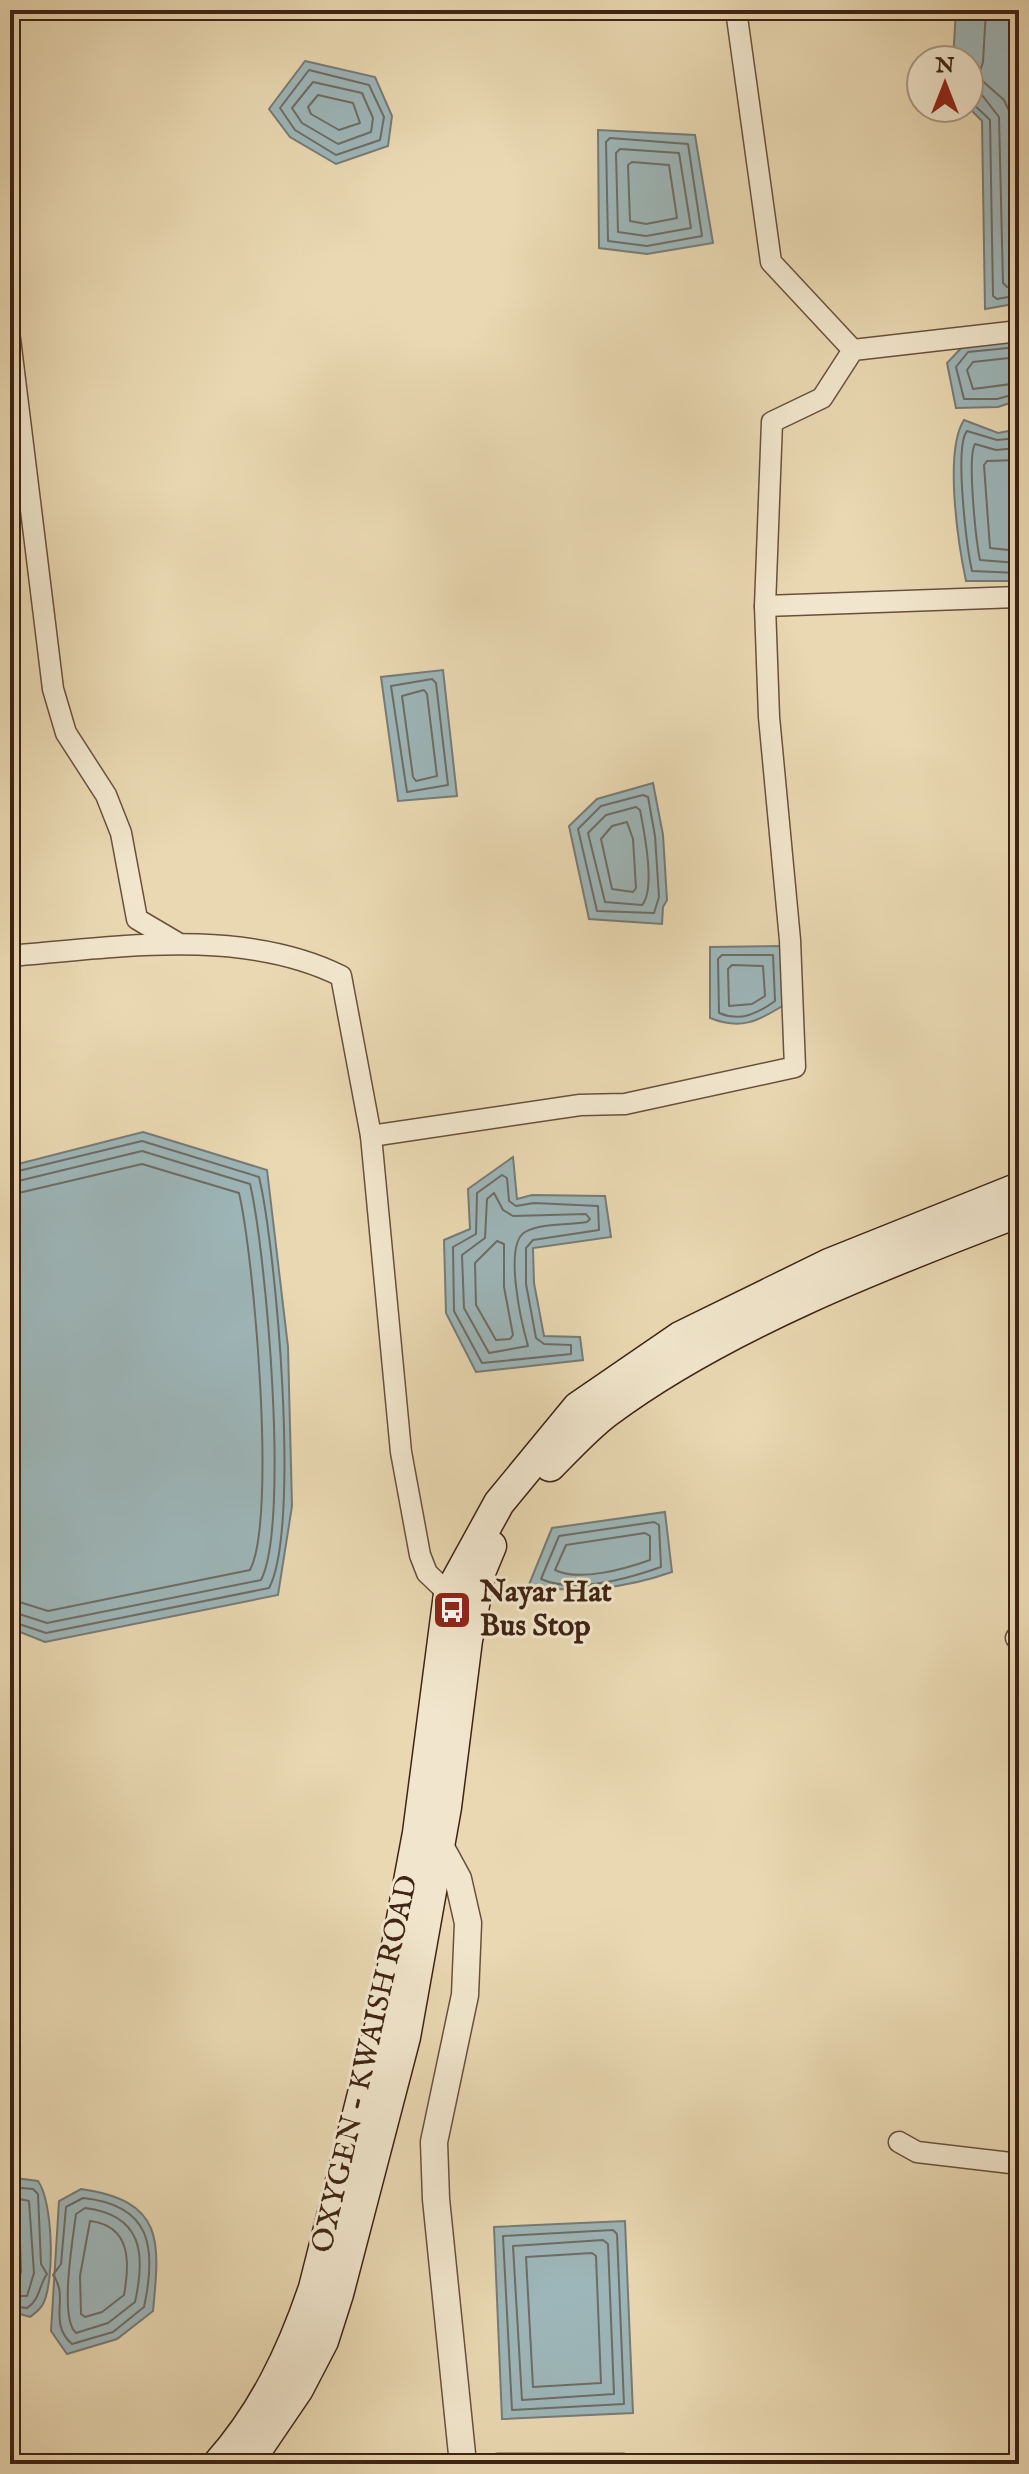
<svg xmlns="http://www.w3.org/2000/svg" width="1029" height="2474" font-family="'IM FELL English',serif">
	<style>
		.water { fill: #9db6b9; stroke: #777b77; stroke-width: 2 }
		.lines { fill: none; stroke-linecap: round; stroke-linejoin: round }
		.shore { stroke: #6e6c66; stroke-width: 2 }
		.minor-casing { stroke: #6a503c; stroke-width: 23 }
		.tertiary-casing { stroke: #6a503c; stroke-width: 29 }
		.secondary-casing { stroke: #3f2314; stroke-width: 33 }
		.minor { stroke: #f1e6cd; stroke-width: 20 }
		.tertiary { stroke: #f1e6cd; stroke-width: 26 }
		.secondary { stroke: #f1e6cd; stroke-width: 30 }
		.labels { text-anchor: middle; dominant-baseline: central; stroke-width: 6; stroke-linejoin: round; paint-order: stroke }
		.poi-label { font-size: 30px; font-weight: bold; fill: #3f2314; stroke: #f1e6cd; text-anchor: start }
		.street-label { font-size: 30px; fill: #3f2314; stroke: #f1e6cd }
	</style>
	<rect width="100%" height="100%" fill="#e9d8b2"/>
	<filter id="stains"><feTurbulence type="fractalNoise" baseFrequency=".0025" numOctaves="4"/><feColorMatrix values="0 0 0 0 .2 0 0 0 0 .09 0 0 0 0 .02 0 0 0 .5 -.17"/></filter>
	<radialGradient id="worn" r=".72"><stop offset=".6" stop-color="#630" stop-opacity="0"/><stop offset="1" stop-color="#630" stop-opacity=".3"/></radialGradient>
	<!-- water -->
	<g class="water">
		<path d="M 956,10 L 1019,10 L 1019,303 L 985,309 L 982,121 L 969,108 L 969,60 L 953,60 Z"/>
		<path d="M 305,61 L 375,77 L 392,116 L 388,146 L 336,164 L 290,137 L 269,109 Z"/>
		<path d="M 598,130 L 695,135 L 713,243 L 647,254 L 599,248 Z"/>
		<path d="M 1019,339 L 1019,400 L 998,407 L 956,408 L 947,363 L 964,345 Z"/>
		<path d="M 964,420 L 998,433 L 1019,429 L 1019,581 L 966,581 C 958,543 944,451 964,420 Z"/>
		<path d="M 443,670 L 457,796 L 398,801 L 381,677 Z"/>
		<path d="M 653,783 L 663,835 L 667,900 L 663,907 L 662,924 L 589,919 L 569,826 L 597,799 Z"/>
		<path d="M 782,946 L 784,1005 C 757,1022 740,1030 710,1018 L 710,947 Z"/>
		<path d="M 143,1132 L 267,1170 L 288,1347 L 292,1506 L 278,1595 L 45,1642 L 10,1628 L 10,1166 Z"/>
		<path d="M 513,1157 L 517,1199 L 532,1195 L 605,1196 L 611,1237 L 533,1248 L 534,1283 L 544,1336 L 580,1337 L 583,1360 L 476,1372 L 446,1313 L 444,1240 L 470,1229 L 468,1189 Z"/>
		<path d="M 665,1512 L 672,1572 C 623,1589 579,1593 528,1587 L 552,1528 Z"/>
		<path d="M 15,2178 L 38,2181 C 53,2201 55,2281 43,2304 C 40,2310 35,2313 30,2317 L 10,2311 L 10,2180 Z"/>
		<path d="M 81,2189 C 164,2201 160,2240 153,2311 L 117,2339 L 67,2354 L 51,2331 L 59,2201 Z"/>
		<path d="M 625,2221 L 633,2413 L 502,2419 L 494,2227 Z"/>
	</g>
	<g class="lines">
		<!-- shore -->
		<g class="shore">
			<path d="M 986,10 L 983,62 L 978,77 L 1004,100 L 1012,117 L 1015,269 L 1019,273"/>
			<path d="M 309,70 L 369,85 L 384,117 L 380,140 L 336,155 L 295,130 L 280,108 Z"/>
			<path d="M 313,82 L 362,93 L 373,118 L 371,132 L 338,144 L 302,123 L 292,108 Z"/>
			<path d="M 969,90 L 982,95 L 999,117 L 1003,283 L 1007,287 L 1019,285"/>
			<path d="M 318,95 L 353,103 L 360,123 L 339,130 L 311,114 L 308,107 Z"/>
			<path d="M 969,100 L 990,120 L 993,296 L 997,299 L 1019,295"/>
			<path d="M 610,138 L 688,144 L 702,236 L 647,246 L 608,241 L 606,142 Z"/>
			<path d="M 620,149 L 679,153 L 691,228 L 646,236 L 618,232 L 616,153 Z"/>
			<path d="M 632,162 L 669,165 L 677,218 L 646,224 L 630,221 L 628,165 Z"/>
			<path d="M 1019,347 L 968,352 L 956,367 L 964,399 L 997,399 L 1019,393"/>
			<path d="M 1019,357 L 973,362 L 967,370 L 973,389 L 1019,383"/>
			<path d="M 1019,438 L 997,440 L 967,431 C 954,447 967,548 972,571 L 1019,573"/>
			<path d="M 1019,448 L 996,450 L 975,444 C 967,457 976,541 980,560 L 1019,563"/>
			<path d="M 1019,460 L 987,461 L 984,465 L 990,548 L 1019,551"/>
			<path d="M 432,679 L 436,683 L 448,785 L 407,792 L 391,686 Z"/>
			<path d="M 424,690 L 427,694 L 437,776 L 416,781 L 413,777 L 402,696 Z"/>
			<path d="M 643,795 L 648,797 L 655,836 L 659,897 L 654,913 L 597,911 L 578,829 L 601,806 Z"/>
			<path d="M 636,807 L 640,810 C 644,831 656,889 642,905 L 605,902 L 588,833 L 606,815 Z"/>
			<path d="M 627,822 L 633,839 L 636,888 L 633,892 L 612,889 L 601,839 L 612,826 Z"/>
			<path d="M 722,955 L 773,955 L 775,1001 C 757,1014 740,1022 719,1013 L 718,959 Z"/>
			<path d="M 732,965 L 763,966 L 765,996 L 752,1004 L 729,1006 L 728,969 Z"/>
			<path d="M 10,1173 L 142,1141 L 259,1177 C 276,1248 301,1529 269,1588 L 46,1633 L 10,1621"/>
			<path d="M 502,1175 L 507,1178 L 509,1201 L 516,1206 L 534,1203 L 598,1206 L 599,1230 L 533,1240 L 526,1248 L 526,1284 L 536,1338 L 544,1344 L 571,1345 L 571,1354 L 482,1363 L 454,1311 L 453,1247 L 476,1234 L 477,1193 Z"/>
			<path d="M 10,1183 L 142,1151 L 250,1184 C 266,1252 290,1524 261,1580 L 47,1623 L 10,1611"/>
			<path d="M 494,1193 L 503,1210 L 513,1216 L 586,1214 L 590,1219 L 587,1222 C 569,1225 541,1223 525,1232 C 503,1245 522,1325 528,1346 L 489,1353 L 464,1308 L 462,1255 L 485,1238 L 487,1199 Z"/>
			<path d="M 10,1195 L 142,1164 L 239,1193 C 254,1257 277,1519 250,1570 L 48,1611 L 10,1599"/>
			<path d="M 497,1241 L 504,1244 L 504,1287 L 513,1335 L 510,1339 L 496,1340 L 476,1305 L 475,1263 Z"/>
			<path d="M 654,1522 L 659,1525 L 661,1567 C 627,1579 575,1594 541,1579 L 559,1536 Z"/>
			<path d="M 645,1533 L 650,1536 L 650,1560 C 625,1569 579,1582 555,1570 L 566,1545 Z"/>
			<path d="M 10,2187 L 33,2189 L 38,2194 L 41,2264 L 47,2274 C 39,2285 40,2300 27,2308 L 10,2306"/>
			<path d="M 10,2197 L 29,2201 L 34,2273 L 27,2296 L 10,2296"/>
			<path d="M 83,2198 C 151,2205 157,2247 144,2307 L 113,2332 L 72,2344 C 47,2322 70,2297 53,2275 L 61,2264 L 66,2207 Z"/>
			<path d="M 85,2208 C 142,2215 146,2253 135,2302 L 108,2323 L 76,2333 C 59,2318 73,2238 76,2214 Z"/>
			<path d="M 10,2209 L 19,2212 L 21,2272 L 17,2283 L 10,2284"/>
			<path d="M 90,2221 C 131,2226 130,2262 124,2295 L 102,2312 L 85,2317 L 81,2314 L 80,2276 Z"/>
			<path d="M 613,2230 L 617,2234 L 624,2404 L 512,2410 L 503,2236 Z"/>
			<path d="M 603,2240 L 608,2244 L 614,2394 L 522,2400 L 513,2246 Z"/>
			<path d="M 592,2253 L 596,2256 L 601,2383 L 533,2387 L 526,2257 Z"/>
		</g>
		<defs>
			<g id="minor">
				<path d="M 736,10 L 771,262 L 853,350"/>
				<path d="M 10,339 L 53,689 L 66,733 L 106,795 L 121,833 L 137,919 L 176,942"/>
				<path d="M 765,606 L 1019,597"/>
				<path d="M 10,956 C 115,947 243,927 341,976 L 371,1136 L 401,1452 L 420,1555 L 427,1573 L 449,1594"/>
				<path d="M 371,1136 L 580,1105 L 625,1104 L 795,1067 L 790,940 L 769,717 L 765,606 L 772,422 L 822,398 L 853,350 L 1019,331"/>
				<path d="M 1016,1638 L 1019,1638"/>
				<path d="M 899,2142 L 917,2152 L 1019,2164"/>
				<path d="M 498,2464 L 623,2464"/>
			</g>
			<path id="tertiary" d="M 432,1840 L 439,1844 L 458,1879 L 468,1923 L 465,1995 L 434,2142 L 436,2199 L 463,2464"/>
			<g id="secondary">
				<path d="M 550,1466 C 568,1448 587,1427 607,1412 C 722,1326 885,1263 1019,1212"/>
				<path d="M 218,2464 C 264,2412 292,2353 314,2288 L 387,1999 L 418,1833 L 449,1594 L 499,1503 L 578,1407 L 680,1337 L 829,1264 L 1019,1188"/>
				<path d="M 247,2464 L 298,2389 L 323,2341 L 338,2294 L 405,2037 L 446,1807 L 467,1640 L 481,1570 L 491,1546"/>
			</g>
		</defs>
		<!-- minor casing -->
		<use href="#minor" class="minor-casing"/>
		<!-- tertiary casing -->
		<use href="#tertiary" class="tertiary-casing"/>
		<!-- secondary casing -->
		<use href="#secondary" class="secondary-casing"/>
		<!-- minor -->
		<use href="#minor" class="minor"/>
		<!-- tertiary -->
		<use href="#tertiary" class="tertiary"/>
		<!-- secondary -->
		<use href="#secondary" class="secondary"/>
	</g>
	<!-- icons -->
	<defs>
		<symbol id="bus-square" viewBox="-11 -11 22 22"><rect x="-9" y="-9" width="18" height="18" rx="4" fill="#8f2418" stroke="#f1e6cd"/><path d="M-5-6H5V4H4V6H2V4H-2V6H-4V4H-5ZM-3.5-4V0h7V-4ZM-3.5 1.2v1.5H-2V1.2ZM2 1.2v1.5H3.5V1.2Z" fill="#fff"/></symbol>
	</defs>
	<g fill-rule="evenodd">
		<use href="#bus-square" x="430" y="1588" width="44" height="44"/>
	</g>
	<g class="labels">
		<!-- poi labels -->
		<g class="poi-label">
			<text x="480" y="1593">Nayar Hat<tspan x="480" dy="34">Bus Stop</tspan></text>
		</g>
		<!-- street labels -->
		<g class="street-label">
			<text transform="translate(366 2064) rotate(-77)">OXYGEN - KWAISH ROAD</text>
		</g>
	</g>
	<!-- margin -->
	<rect width="1029" height="2474" fill="none" stroke="#e9d8b2" stroke-width="40"/>
	<rect x="12" y="12" width="1005" height="2450" fill="none" stroke="#3f2314" stroke-width="4"/>
	<rect x="20" y="20" width="989" height="2434" fill="none" stroke="#3f2314" stroke-width="2"/>
	<!-- north arrow -->
	<g transform="translate(945 84)"><circle r="38" fill="#f1e6cd" stroke="#aa9883" stroke-width="2"/>
	<path d="M0-6L14 30L0 20L-14 30Z" fill="#8f2418"/>
	<text y="-12" font-size="22" font-weight="bold" text-anchor="middle" fill="#3f2314">N</text>
	</g>
	<rect width="100%" height="100%" filter="url(#stains)"/>
	<rect width="100%" height="100%" fill="url(#worn)"/>
</svg>
